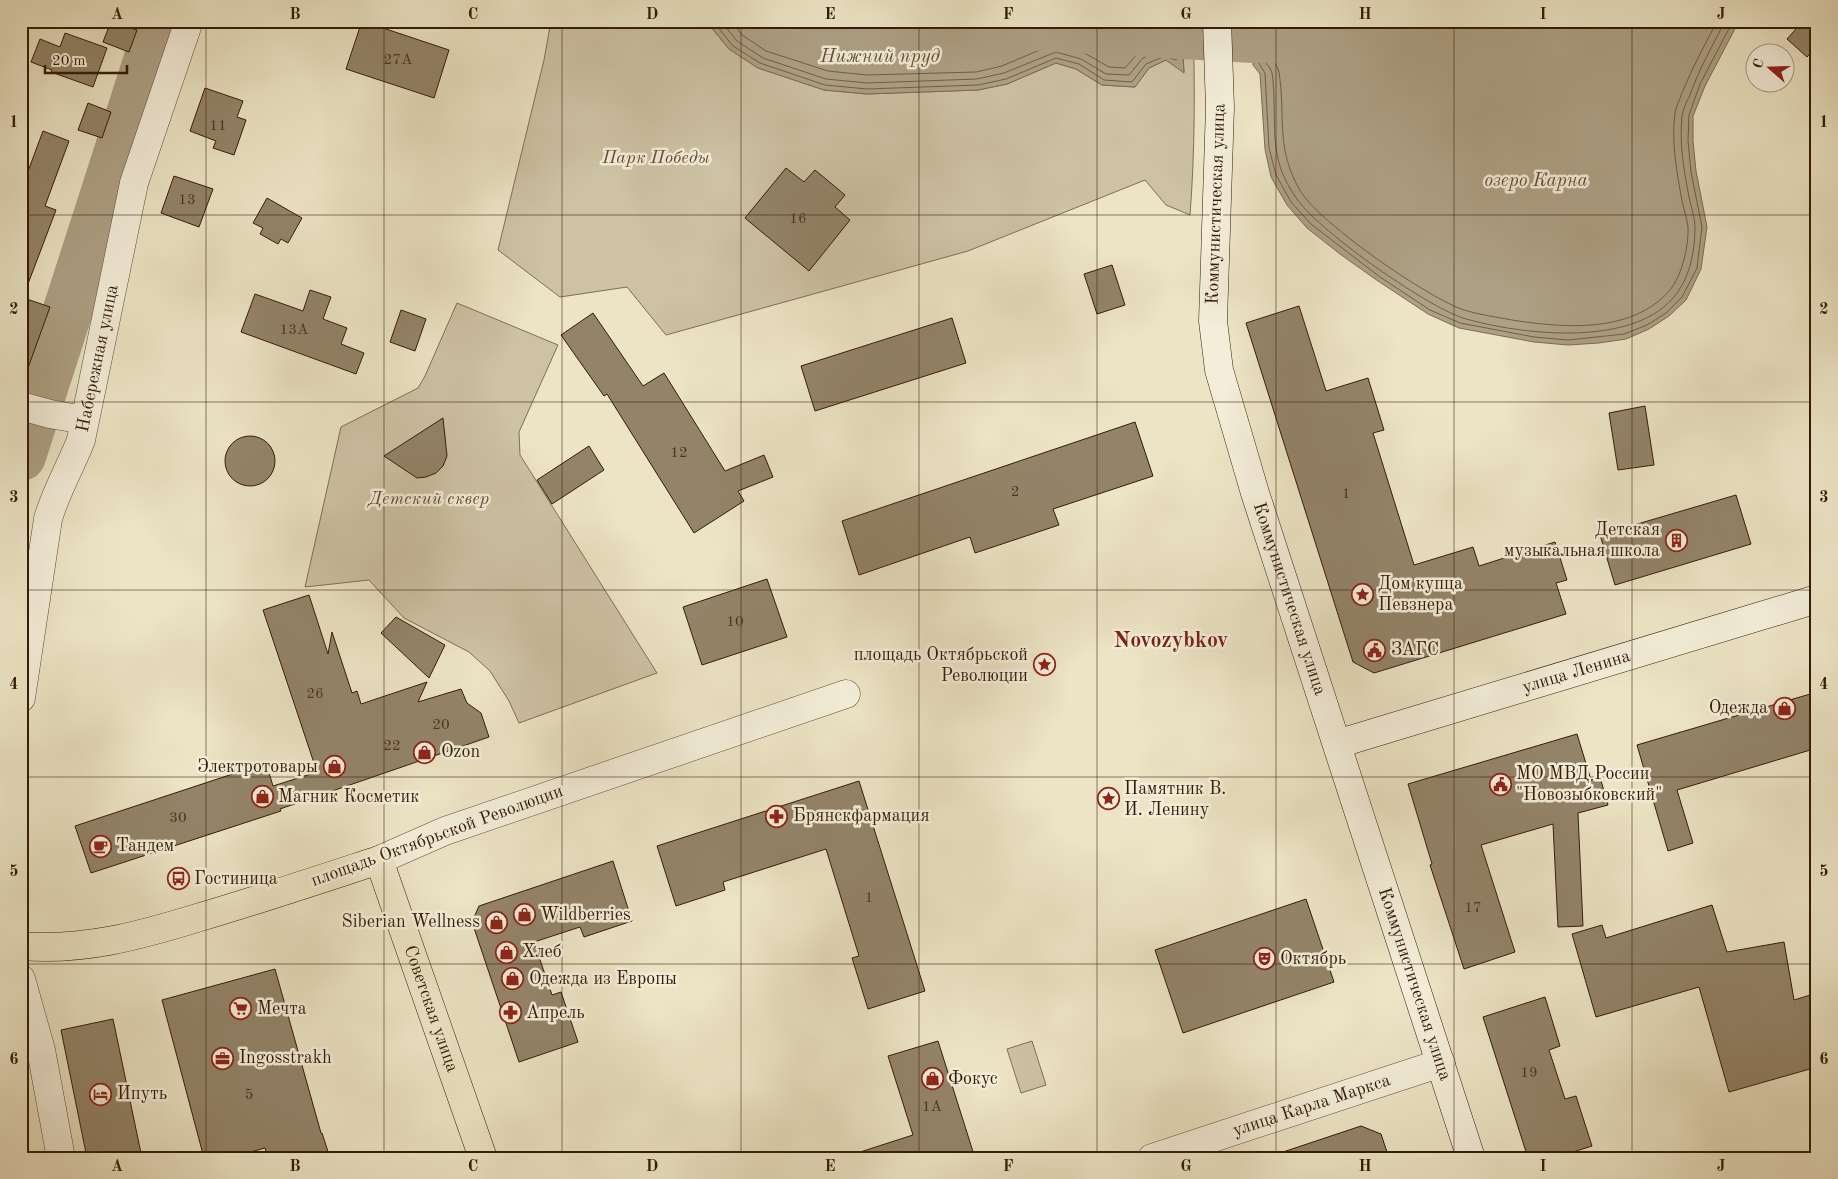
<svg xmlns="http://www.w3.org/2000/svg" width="1838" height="1179" font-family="'Old Standard TT',serif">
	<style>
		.green { fill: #cdc2a4; stroke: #806e56 }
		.water { fill: #ada084; stroke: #7c6b52 }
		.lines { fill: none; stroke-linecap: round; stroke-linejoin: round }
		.shore { stroke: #705e46; stroke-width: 1 }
		.river { stroke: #ada084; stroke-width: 50 }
		.building { fill: #938469; stroke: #331b07 }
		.street-casing { stroke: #614d36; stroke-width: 29 }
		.secondary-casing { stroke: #331b07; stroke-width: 29 }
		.primary-casing { stroke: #331b07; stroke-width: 29 }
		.street { stroke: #f3edd9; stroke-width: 28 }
		.secondary { stroke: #f3edd9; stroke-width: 28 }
		.primary { stroke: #ece4c4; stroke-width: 28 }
		.grid { fill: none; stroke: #331b07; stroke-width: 1; stroke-opacity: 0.55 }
		.labels { text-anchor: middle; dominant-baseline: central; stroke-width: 5; stroke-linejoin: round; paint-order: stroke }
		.number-label { font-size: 15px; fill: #4b3520 }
		.park-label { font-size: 18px; font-style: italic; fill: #614d36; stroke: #f3edd9 }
		.street-label { font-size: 18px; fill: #331b07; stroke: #f3edd9 }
		.poi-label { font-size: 18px; fill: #331b07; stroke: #f3edd9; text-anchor: start }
		.water-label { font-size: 19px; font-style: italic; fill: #645039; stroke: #f3edd9 }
		.district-label { font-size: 22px; font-weight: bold; fill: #7a1f14; stroke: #f3edd9 }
		.neatline { fill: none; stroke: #331b07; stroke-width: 2 }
		.grid-label { font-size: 16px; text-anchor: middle; font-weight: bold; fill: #331b07 }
	</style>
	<rect width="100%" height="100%" fill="#ece4c4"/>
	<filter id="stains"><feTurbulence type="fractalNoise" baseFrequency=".004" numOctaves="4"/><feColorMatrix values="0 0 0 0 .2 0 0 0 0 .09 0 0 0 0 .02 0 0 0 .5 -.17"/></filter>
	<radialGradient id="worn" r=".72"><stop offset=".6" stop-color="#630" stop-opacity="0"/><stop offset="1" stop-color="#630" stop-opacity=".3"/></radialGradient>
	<!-- green -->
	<g class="green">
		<path d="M 551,21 L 706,21 L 729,49 L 758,68 L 824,90 L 867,94 L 978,90 L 1007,84 L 1056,63 L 1076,69 L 1102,85 L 1135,87 L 1149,68 L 1166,60 L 1184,72 L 1181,21 L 1193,21 C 1195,86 1195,151 1190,215 L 1166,205 L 1145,180 L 968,251 L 666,335 L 627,287 L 560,297 L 498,250 L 544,60 Z"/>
		<path d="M 457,303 L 558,345 L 519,432 L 520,455 L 657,673 L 519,723 L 509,701 L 490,671 L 469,652 L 404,618 L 369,580 L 305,587 L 341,427 L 418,388 L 425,376 Z"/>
		<path d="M 1032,1041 L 1046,1085 L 1021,1093 L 1007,1049 Z"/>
	</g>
	<!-- water -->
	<g class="water">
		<path d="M 706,21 L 1181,21 L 1184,73 L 1166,60 L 1149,68 L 1135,87 L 1102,85 L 1076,69 L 1056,63 L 1007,84 L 978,90 L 867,94 L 824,90 L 758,68 L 729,49 Z"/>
		<path d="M 1253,21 L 1739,21 L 1705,86 L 1693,116 L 1693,141 L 1696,171 L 1707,227 L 1701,269 L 1686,300 L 1669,316 L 1649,329 L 1626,339 L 1599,343 L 1568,345 L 1534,342 L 1459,328 L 1428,314 L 1378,281 L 1340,254 L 1307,228 L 1287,205 L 1271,177 L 1265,149 L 1260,74 L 1253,65 Z"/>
	</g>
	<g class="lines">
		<!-- shore -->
		<g class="shore">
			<path d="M 713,21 L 733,46 L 760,63 L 825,85 L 867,89 L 978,85 L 1006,79 L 1056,58 L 1079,64 L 1104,80 L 1132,82 L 1146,64 L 1165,56 L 1175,60 L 1177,59 L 1176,21"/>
			<path d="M 721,21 L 737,41 L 763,58 L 826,79 L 867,83 L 977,79 L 1004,73 L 1056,52 L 1081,59 L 1106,74 L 1129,75 L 1143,58 L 1162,50 L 1170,48 L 1170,21"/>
			<path d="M 731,21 L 742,35 L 766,51 L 828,71 L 867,75 L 976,72 L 1002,66 L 1049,46 L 1058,45 L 1081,51 L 1109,67 L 1125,68 L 1139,52 L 1162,42 L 1162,21"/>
			<path d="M 1257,21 L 1258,62 L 1265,73 L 1269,148 L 1276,175 L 1291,202 L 1311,224 L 1380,277 L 1430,310 L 1460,323 L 1534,337 L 1568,340 L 1624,334 L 1647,325 L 1666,313 L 1682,297 L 1697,268 L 1702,227 L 1691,172 L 1688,141 L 1689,115 L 1700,84 L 1733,21"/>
			<path d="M 1264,21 C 1264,33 1263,46 1264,58 C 1265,64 1271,67 1272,73 C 1277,106 1270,141 1282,172 C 1285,180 1290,189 1295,196 C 1315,229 1426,306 1463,318 C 1520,335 1637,349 1677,293 C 1690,276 1695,250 1695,228 C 1695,218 1691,207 1689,197 C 1684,171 1679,143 1682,116 C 1683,109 1687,101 1690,95 C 1699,69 1713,45 1725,21"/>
			<path d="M 1271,21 C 1271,32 1269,46 1271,57 C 1273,62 1278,66 1279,72 C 1286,118 1275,149 1301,192 C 1321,224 1428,298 1464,310 C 1480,315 1497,317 1512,320 C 1564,328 1632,334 1670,290 C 1682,276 1689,245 1688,227 C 1687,219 1684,210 1682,201 C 1677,173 1671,142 1675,113 C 1676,106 1680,99 1682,93 C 1692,68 1705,45 1717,21"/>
		</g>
		<!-- river -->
		<g class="river">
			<path d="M 990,21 L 1025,25 L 1253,38 L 1366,40 L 1423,21"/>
			<path d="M 21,456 L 161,21"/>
		</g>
	</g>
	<!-- building -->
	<g class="building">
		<path d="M 111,21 L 137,30 L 129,52 L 103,42 Z"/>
		<path d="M 362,21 L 449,50 L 434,98 L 346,69 Z"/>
		<path d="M 1803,21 L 1817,21 L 1817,46 L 1807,57 L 1787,39 Z"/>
		<path d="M 65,33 L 107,48 L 93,87 L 51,72 L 52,70 L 31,62 L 40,39 L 60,47 Z"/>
		<path d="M 205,88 L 243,101 L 237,117 L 246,120 L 234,155 L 213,148 L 216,141 L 190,131 Z"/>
		<path d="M 88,103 L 111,112 L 102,138 L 78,130 Z"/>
		<path d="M 43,131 L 69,141 L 45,206 L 56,210 L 23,297 L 21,297 L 21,190 Z"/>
		<path d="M 786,168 L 804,182 L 815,170 L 845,195 L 835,207 L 850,220 L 809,271 L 745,218 Z"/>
		<path d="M 174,176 L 213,189 L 199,227 L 161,213 Z"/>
		<path d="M 267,198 L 302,218 L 288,243 L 281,239 L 278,244 L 260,234 L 263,228 L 253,223 Z"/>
		<path d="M 1112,265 L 1125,305 L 1097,314 L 1084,274 Z"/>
		<path d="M 310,290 L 331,297 L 323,319 L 347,328 L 341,344 L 364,353 L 356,374 L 241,332 L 255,294 L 303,311 Z"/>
		<path d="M 21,297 L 50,307 L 24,379 L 21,379 Z"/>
		<path d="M 1299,306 L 1326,391 L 1368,378 L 1384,430 L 1373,433 L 1414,565 L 1473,547 L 1479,566 L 1555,542 L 1567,580 L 1556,583 L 1566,614 L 1374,673 L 1353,662 L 1246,323 Z"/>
		<path d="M 401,310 L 426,319 L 415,351 L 390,342 Z"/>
		<path d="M 593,313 L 643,386 L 664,373 L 725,471 L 764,455 L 773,477 L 738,491 L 744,501 L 694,533 L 607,394 L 604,396 L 561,335 Z"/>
		<path d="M 952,318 L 966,363 L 815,411 L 801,366 Z"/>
		<path d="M 1645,406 L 1654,465 L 1618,470 L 1609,413 Z"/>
		<path d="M 443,418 L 447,456 L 443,466 L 436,473 L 426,477 L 417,478 L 384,456 Z"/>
		<path d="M 1135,422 L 1153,476 L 1053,509 L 1059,525 L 975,553 L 970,537 L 859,575 L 842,521 Z"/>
		<circle cx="250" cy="461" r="25"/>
		<path d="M 589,446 L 604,470 L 552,504 L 537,480 Z"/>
		<path d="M 1736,495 L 1751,544 L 1615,585 L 1600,535 Z"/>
		<path d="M 767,579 L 787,637 L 702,665 L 683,607 Z"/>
		<path d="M 309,595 L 328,654 L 332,632 L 352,693 L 357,691 L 361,704 L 427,682 L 418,702 L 461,689 L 467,703 L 481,713 L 489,737 L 280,809 L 281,811 L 91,873 L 75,826 L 266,763 L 273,786 L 317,772 L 263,610 Z"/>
		<path d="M 396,617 L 445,645 L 429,678 L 381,633 Z"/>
		<path d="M 1817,692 L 1817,748 L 1677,790 L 1693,843 L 1668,851 L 1637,745 Z"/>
		<path d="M 1577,734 L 1591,780 L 1600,777 L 1608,805 L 1578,813 L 1583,926 L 1558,927 L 1553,824 L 1481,845 L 1515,952 L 1464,969 L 1430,865 L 1432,864 L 1408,784 Z"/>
		<path d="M 859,781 L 925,991 L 868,1009 L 852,958 L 859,956 L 826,849 L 723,882 L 725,890 L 676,906 L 657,846 Z"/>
		<path d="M 613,861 L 632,921 L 584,937 L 580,927 L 534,942 L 552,995 L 561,992 L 578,1042 L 519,1062 L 472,922 L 479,906 Z"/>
		<path d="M 1306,899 L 1334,982 L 1183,1033 L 1155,950 Z"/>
		<path d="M 1712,905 L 1727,952 L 1784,942 L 1794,1000 L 1817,993 L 1817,1067 L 1729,1092 L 1699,987 L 1596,1017 L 1572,934 L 1602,925 L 1606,938 Z"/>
		<path d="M 275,969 L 321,1133 L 322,1133 L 330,1158 L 268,1158 L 265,1148 L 229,1158 L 204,1158 L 162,1000 Z"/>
		<path d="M 1545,997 L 1560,1046 L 1549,1050 L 1565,1099 L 1576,1096 L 1592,1146 L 1554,1158 L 1528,1158 L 1483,1017 Z"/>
		<path d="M 113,1019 L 142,1158 L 87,1158 L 61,1030 Z"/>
		<path d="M 938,1041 L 975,1158 L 857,1158 L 857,1153 L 913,1135 L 888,1056 Z"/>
		<path d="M 1361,1126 L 1381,1134 L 1389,1158 L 1278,1158 L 1277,1154 Z"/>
	</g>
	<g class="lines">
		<defs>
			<g id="street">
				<path d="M 21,406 L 50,414 L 84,420"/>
				<path id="s1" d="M 21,698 L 48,519 C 56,491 70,468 81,440 L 134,183 L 189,21"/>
				<path d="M 379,860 L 445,831 L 846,694"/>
				<path d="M 21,979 L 41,1050 L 61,1158"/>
				<path id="s2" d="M 1152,1158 L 1441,1063"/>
			</g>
			<g id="secondary">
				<path id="s3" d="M 1217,21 L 1220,107 L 1213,321 L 1219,370 L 1255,493 L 1471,1158"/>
				<path id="s4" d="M 1337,744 L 1817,599"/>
			</g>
			<g id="primary">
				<path id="s5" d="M 21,946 C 84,951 138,936 197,918 C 258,900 318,880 379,860 L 483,1158"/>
			</g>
		</defs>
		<!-- street casing -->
		<use href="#street" class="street-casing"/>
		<!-- secondary casing -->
		<use href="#secondary" class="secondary-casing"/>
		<!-- primary casing -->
		<use href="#primary" class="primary-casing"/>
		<!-- street -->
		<use href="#street" class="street"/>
		<!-- secondary -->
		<use href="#secondary" class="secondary"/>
		<!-- primary -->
		<use href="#primary" class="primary"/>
	</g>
	<!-- grid -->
	<path class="grid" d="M 206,21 L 206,1158M 384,21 L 384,1158M 562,21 L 562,1158M 741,21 L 741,1158M 919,21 L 919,1158M 1097,21 L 1097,1158M 1276,21 L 1276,1158M 1454,21 L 1454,1158M 1632,21 L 1632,1158M 21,215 L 1817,215M 21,402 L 1817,402M 21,590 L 1817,590M 21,777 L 1817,777M 21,964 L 1817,964"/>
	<!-- icons -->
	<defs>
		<symbol id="building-ring" viewBox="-11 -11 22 22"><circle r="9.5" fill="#f3edd9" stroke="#8f2418" stroke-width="1.5"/><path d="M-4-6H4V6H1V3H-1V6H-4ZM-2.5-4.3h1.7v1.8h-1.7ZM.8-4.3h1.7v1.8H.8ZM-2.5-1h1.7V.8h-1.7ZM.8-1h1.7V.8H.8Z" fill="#8f2418"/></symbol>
		<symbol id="sight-ring" viewBox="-11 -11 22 22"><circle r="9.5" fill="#f3edd9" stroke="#8f2418" stroke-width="1.5"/><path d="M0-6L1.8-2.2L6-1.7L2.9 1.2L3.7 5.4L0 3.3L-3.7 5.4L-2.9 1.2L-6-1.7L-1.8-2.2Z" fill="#8f2418"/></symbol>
		<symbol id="civic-ring" viewBox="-11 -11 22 22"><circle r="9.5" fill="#f3edd9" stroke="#8f2418" stroke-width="1.5"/><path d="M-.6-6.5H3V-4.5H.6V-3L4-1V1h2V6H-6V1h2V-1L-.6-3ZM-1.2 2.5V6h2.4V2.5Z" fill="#8f2418"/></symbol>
		<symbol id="shop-ring" viewBox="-11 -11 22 22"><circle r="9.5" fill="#f3edd9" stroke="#8f2418" stroke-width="1.5"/><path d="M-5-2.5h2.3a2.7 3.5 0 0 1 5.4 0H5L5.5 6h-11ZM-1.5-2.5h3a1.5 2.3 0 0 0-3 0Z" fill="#8f2418"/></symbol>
		<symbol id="pharmacy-ring" viewBox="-11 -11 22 22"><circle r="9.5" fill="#f3edd9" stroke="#8f2418" stroke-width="1.5"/><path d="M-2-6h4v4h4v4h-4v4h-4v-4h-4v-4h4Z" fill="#8f2418"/></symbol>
		<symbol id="cafe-ring" viewBox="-11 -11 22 22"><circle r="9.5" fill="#f3edd9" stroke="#8f2418" stroke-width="1.5"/><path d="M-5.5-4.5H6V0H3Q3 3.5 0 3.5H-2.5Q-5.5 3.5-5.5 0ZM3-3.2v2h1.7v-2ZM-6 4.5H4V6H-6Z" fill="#8f2418"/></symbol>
		<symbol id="bus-ring" viewBox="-11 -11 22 22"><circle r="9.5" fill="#f3edd9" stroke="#8f2418" stroke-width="1.5"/><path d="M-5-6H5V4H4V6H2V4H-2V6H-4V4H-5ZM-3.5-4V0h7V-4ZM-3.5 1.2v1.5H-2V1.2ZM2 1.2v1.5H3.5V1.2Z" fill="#8f2418"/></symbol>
		<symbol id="theatre-ring" viewBox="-11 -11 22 22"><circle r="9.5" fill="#f3edd9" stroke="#8f2418" stroke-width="1.5"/><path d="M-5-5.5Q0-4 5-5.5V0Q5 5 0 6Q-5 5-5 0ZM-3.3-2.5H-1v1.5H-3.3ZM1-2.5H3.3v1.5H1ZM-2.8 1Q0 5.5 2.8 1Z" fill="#8f2418"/></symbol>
		<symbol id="supermarket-ring" viewBox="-11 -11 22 22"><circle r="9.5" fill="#f3edd9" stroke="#8f2418" stroke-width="1.5"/><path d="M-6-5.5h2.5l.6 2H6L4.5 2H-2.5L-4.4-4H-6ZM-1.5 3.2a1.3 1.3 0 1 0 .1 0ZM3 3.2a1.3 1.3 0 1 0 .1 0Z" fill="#8f2418"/></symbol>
		<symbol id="office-ring" viewBox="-11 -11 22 22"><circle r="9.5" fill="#f3edd9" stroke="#8f2418" stroke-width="1.5"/><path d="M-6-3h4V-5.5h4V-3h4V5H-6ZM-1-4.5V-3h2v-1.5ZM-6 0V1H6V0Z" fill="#8f2418"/></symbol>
		<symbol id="hotel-ring" viewBox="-11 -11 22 22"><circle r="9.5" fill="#f3edd9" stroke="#8f2418" stroke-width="1.5"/><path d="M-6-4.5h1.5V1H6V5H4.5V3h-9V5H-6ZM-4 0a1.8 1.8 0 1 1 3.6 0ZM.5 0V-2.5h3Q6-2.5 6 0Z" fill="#8f2418"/></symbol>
	</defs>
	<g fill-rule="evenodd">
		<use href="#building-ring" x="1664" y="528" width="25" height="25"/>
		<use href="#sight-ring" x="1350" y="582" width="25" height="25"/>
		<use href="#civic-ring" x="1362" y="638" width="25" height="25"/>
		<use href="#sight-ring" x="1032" y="652" width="25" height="25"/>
		<use href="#shop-ring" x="1772" y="696" width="25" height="25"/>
		<use href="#shop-ring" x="412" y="740" width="25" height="25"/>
		<use href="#shop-ring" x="322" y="754" width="25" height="25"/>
		<use href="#civic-ring" x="1488" y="772" width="25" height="25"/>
		<use href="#shop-ring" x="250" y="784" width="25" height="25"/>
		<use href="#sight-ring" x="1096" y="786" width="25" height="25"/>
		<use href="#pharmacy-ring" x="764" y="804" width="25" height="25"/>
		<use href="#cafe-ring" x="88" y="834" width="25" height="25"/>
		<use href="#bus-ring" x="166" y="866" width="25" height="25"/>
		<use href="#shop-ring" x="512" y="902" width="25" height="25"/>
		<use href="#shop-ring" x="484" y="910" width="25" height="25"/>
		<use href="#shop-ring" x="494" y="940" width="25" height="25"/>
		<use href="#theatre-ring" x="1252" y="946" width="25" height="25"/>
		<use href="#shop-ring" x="500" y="966" width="25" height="25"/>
		<use href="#supermarket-ring" x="228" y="996" width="25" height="25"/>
		<use href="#pharmacy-ring" x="498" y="1000" width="25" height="25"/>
		<use href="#office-ring" x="210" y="1046" width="25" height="25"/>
		<use href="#shop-ring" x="920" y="1066" width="25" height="25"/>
		<use href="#hotel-ring" x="88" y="1082" width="25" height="25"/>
	</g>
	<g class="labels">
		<!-- number labels -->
		<g class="number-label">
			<text x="398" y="60">27А</text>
			<text x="218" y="126">11</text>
			<text x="187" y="200">13</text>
			<text x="798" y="219">16</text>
			<text x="294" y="330">13А</text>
			<text x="679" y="453">12</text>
			<text x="1015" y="492">2</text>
			<text x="1346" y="494">1</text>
			<text x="735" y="622">10</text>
			<text x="315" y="694">26</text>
			<text x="441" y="725">20</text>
			<text x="392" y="746">22</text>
			<text x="178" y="818">30</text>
			<text x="869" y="898">1</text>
			<text x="1473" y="908">17</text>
			<text x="1529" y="1073">19</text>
			<text x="249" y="1095">5</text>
			<text x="932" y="1107">1А</text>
		</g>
		<!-- park labels -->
		<g class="park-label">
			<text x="656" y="158">Парк Победы</text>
			<text x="429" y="499">Детский сквер</text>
		</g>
		<!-- street labels -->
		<g class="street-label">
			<text transform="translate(1216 204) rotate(-88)">Коммунистическая улица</text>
			<text stroke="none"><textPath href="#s1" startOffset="350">Набережная улица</textPath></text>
			<text stroke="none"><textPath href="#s3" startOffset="589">Коммунистическая улица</textPath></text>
			<text stroke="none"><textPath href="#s4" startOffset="250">улица Ленина</textPath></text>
			<text transform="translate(437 836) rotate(-20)">площадь Октябрьской Революции</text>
			<text stroke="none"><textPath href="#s3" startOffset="994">Коммунистическая улица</textPath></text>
			<text stroke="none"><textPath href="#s5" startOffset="528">Советская улица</textPath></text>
			<text stroke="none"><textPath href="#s2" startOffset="168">улица Карла Маркса</textPath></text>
		</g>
		<!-- poi labels -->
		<g class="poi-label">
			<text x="1660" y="530" text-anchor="end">Детская<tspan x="1660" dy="21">музыкальная школа</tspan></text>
			<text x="1378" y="584">Дом купца<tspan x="1378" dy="21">Певзнера</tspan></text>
			<text x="1391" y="650">ЗАГС</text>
			<text x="1028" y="655" text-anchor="end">площадь Октябрьской<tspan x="1028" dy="21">Революции</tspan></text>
			<text x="1768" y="708" text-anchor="end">Одежда</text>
			<text x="441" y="752">Ozon</text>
			<text x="318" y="767" text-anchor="end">Электротовары</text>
			<text x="1516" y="774">МО МВД России<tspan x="1516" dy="21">"Новозыбковский"</tspan></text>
			<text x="1124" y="789">Памятник В.<tspan x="1124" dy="21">И. Ленину</tspan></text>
			<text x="278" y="797">Магник Косметик</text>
			<text x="793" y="816">Брянскфармация</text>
			<text x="116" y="846">Тандем</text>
			<text x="194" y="879">Гостиница</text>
			<text x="540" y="915">Wildberries</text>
			<text x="480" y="922" text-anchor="end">Siberian Wellness</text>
			<text x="522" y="952">Хлеб</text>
			<text x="1280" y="959">Октябрь</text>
			<text x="529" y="979">Одежда из Европы</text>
			<text x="257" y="1009">Мечта</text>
			<text x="526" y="1013">Апрель</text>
			<text x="239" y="1058">Ingosstrakh</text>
			<text x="948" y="1079">Фокус</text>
			<text x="117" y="1094">Ипуть</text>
		</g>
		<!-- water labels -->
		<g class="water-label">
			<text x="880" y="57">Нижний пруд</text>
			<text x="1536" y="181">озеро Карна</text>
		</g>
		<!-- district labels -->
		<g class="district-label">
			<text x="1171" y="641">Novozybkov</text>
		</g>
	</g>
	<!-- margin -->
	<rect width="1838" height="1179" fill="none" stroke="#ece4c4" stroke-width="55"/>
	<!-- north arrow -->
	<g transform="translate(1770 68) rotate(290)"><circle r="24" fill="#f3edd9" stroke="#a69985"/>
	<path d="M0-4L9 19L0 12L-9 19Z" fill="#8f2418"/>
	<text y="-8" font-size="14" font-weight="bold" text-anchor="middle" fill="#331b07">С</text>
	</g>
	<!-- scale -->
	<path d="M45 65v8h82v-8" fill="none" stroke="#331b07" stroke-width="2.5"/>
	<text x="52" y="65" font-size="15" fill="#331b07" stroke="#f3edd9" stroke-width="4" paint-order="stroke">20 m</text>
	<rect x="28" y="28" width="1782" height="1124" class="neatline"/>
	<g class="grid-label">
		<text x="117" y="19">A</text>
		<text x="295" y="19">B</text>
		<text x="473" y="19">C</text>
		<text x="652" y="19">D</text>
		<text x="830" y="19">E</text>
		<text x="1008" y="19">F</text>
		<text x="1186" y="19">G</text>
		<text x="1365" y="19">H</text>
		<text x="1543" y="19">I</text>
		<text x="1721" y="19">J</text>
		<text x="14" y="127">1</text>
		<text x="1824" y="127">1</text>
		<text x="14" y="314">2</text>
		<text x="1824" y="314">2</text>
		<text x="14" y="502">3</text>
		<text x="1824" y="502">3</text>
		<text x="14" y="689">4</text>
		<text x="1824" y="689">4</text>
		<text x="14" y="876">5</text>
		<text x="1824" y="876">5</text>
		<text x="14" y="1064">6</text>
		<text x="1824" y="1064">6</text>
		<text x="117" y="1171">A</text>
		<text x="295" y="1171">B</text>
		<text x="473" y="1171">C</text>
		<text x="652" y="1171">D</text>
		<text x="830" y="1171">E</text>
		<text x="1008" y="1171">F</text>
		<text x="1186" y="1171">G</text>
		<text x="1365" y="1171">H</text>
		<text x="1543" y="1171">I</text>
		<text x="1721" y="1171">J</text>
	</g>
	<rect width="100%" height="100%" filter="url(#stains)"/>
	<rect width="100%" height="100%" fill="url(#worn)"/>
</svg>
